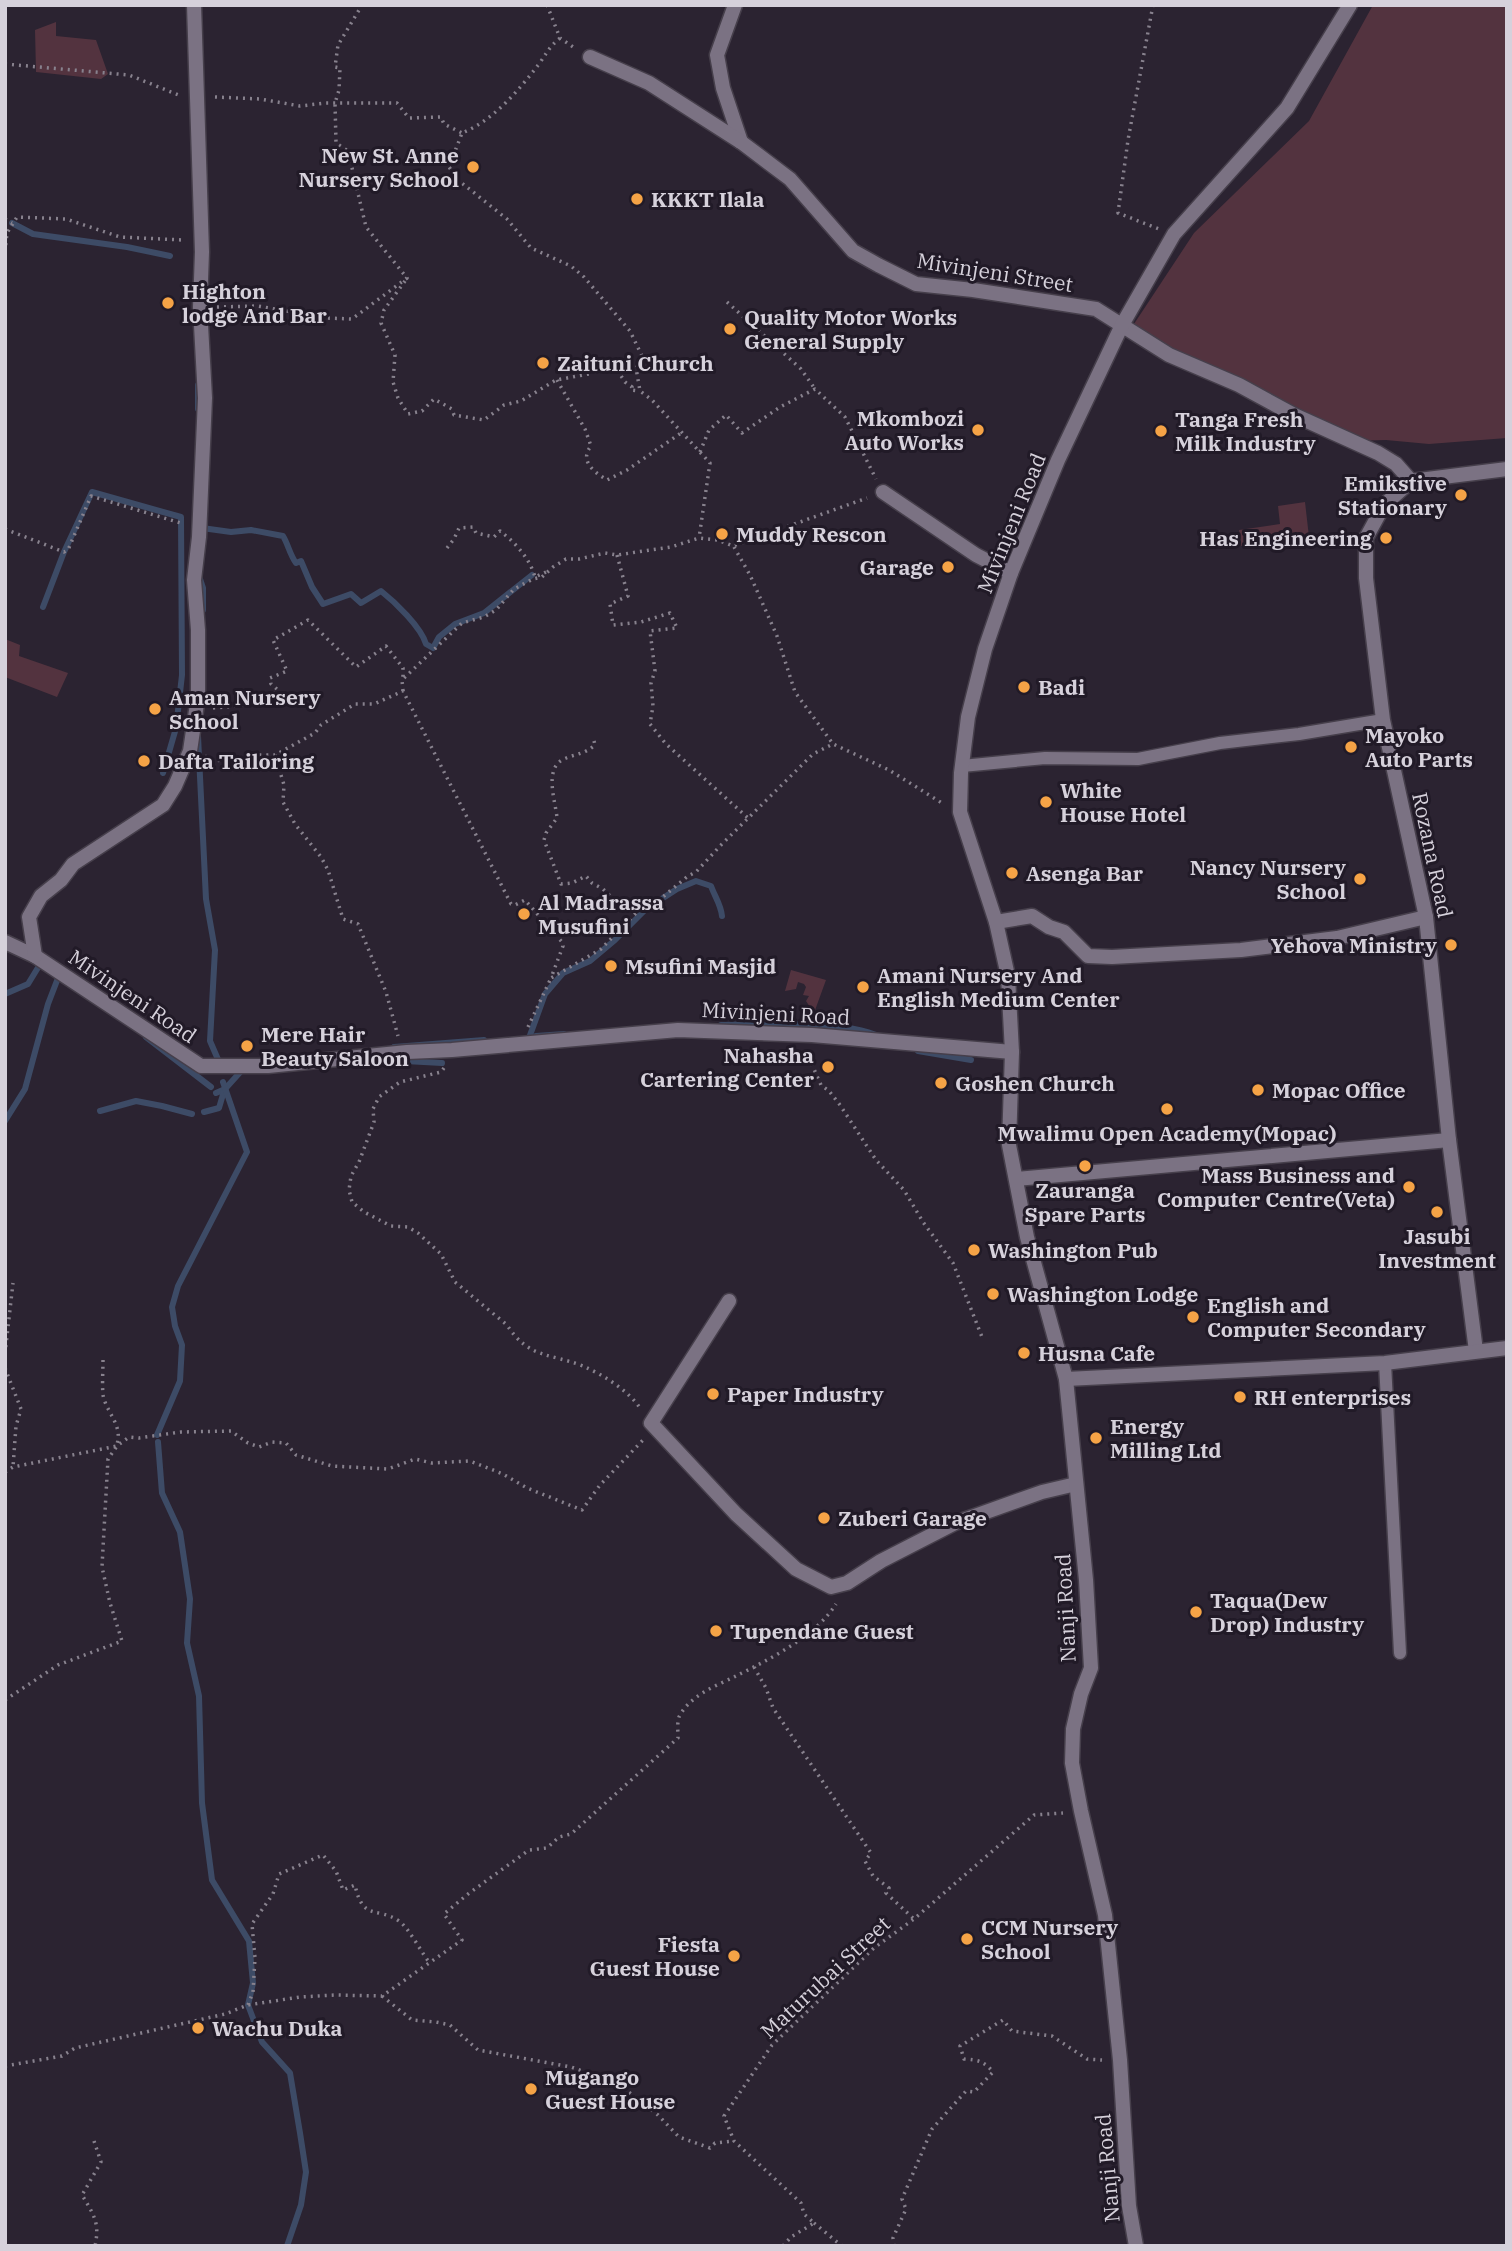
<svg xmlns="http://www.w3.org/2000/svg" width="1512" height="2251" font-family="'IBM Plex Serif',serif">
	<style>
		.green { fill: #53333f }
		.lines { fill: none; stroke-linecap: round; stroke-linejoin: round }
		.stream { stroke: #3d4b66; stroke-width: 6 }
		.service-casing { stroke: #463f4b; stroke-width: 15 }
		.minor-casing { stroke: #463f4b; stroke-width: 17 }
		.path { stroke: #88828e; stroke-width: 3.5; stroke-dasharray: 2 5; stroke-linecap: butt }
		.service { stroke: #7b7283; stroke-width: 12 }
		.minor { stroke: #7b7283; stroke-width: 14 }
		.poi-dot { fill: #f5a346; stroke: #211a27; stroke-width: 2.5 }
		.labels { text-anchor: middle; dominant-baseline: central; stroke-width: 6; stroke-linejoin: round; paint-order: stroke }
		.poi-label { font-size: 21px; font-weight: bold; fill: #d6d1db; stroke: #211a27; text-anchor: start }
		.street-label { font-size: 21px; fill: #d6d1db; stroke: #211a27 }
	</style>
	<rect width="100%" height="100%" fill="#2b2331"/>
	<!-- green -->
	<g class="green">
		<path d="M 1373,5 L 1507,6 L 1507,438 L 1429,444 L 1386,440 L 1348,441 L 1130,330 L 1194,233 L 1309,121 Z"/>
		<path d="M 56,22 L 56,36 L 96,40 L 108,74 L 101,79 L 36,72 L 35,30 Z"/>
		<path d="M 1305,502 L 1309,537 L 1241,546 L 1239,530 L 1280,524 L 1278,506 Z"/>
		<path d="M 5,639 L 20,645 L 19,656 L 68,673 L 57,697 L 5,677 Z"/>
		<path d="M 791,970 L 826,980 L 814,1013 L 806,1001 L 809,996 L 803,995 L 806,987 L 804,984 L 798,982 L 796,989 L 785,991 Z"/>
	</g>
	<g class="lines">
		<!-- stream -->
		<g class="stream">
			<path d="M 12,223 L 33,234 L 127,247 L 170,256"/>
			<path d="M 198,385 L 198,409"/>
			<path d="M 202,528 L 231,532 L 251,530 L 283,536 C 288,544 290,555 296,563 L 301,561 L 312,587 L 323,604 L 351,594 L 361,603 L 381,591 C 395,602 421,627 426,644 L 433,648 L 439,637 L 455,624 L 484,613 L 532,575"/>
			<path d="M 199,576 L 203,588 L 203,610"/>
			<path d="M 43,607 L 64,552 L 92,492 L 181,517 L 182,675 L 176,728 L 163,773"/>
			<path d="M 198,736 L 206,899 L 215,950 L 210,1041 L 220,1064"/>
			<path d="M 5,994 L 28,984 L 39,966"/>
			<path d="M 721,1025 C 761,1024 847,1020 880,1037"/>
			<path d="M 536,1036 L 564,1034"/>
			<path d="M 146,1037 L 211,1087"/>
			<path d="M 529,1038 L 545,994 L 563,973 L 590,961 L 615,940 L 646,909 L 677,889 L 696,881 L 711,886 C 715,897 721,905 722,916"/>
			<path d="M 394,1047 L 484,1040"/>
			<path d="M 918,1051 L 971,1060"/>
			<path d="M 387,1060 L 442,1063"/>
			<path d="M 216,1093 L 225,1089 L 243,1069"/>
			<path d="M 100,1111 L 136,1101 L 162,1106 L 192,1114"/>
			<path d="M 204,1112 L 219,1108 L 224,1091"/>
			<path d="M 5,1121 L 25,1089 L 48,1004 L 58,978"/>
			<path d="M 157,1435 L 180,1381 L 182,1345 L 175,1326 L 172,1307 L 178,1286 L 247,1152 L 223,1082"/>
			<path d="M 158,1442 L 162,1493 L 180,1532 L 190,1599 L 187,1643 L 199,1696 L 202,1803 L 212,1880 L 249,1941 L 253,1983 L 248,2005 L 262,2042 L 290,2073 L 300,2133 L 306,2172 L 301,2205 L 287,2246"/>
		</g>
		<defs>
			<g id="service">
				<path d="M 962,766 L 1045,758 L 1138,759 L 1220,743 L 1299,734 L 1383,720"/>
				<path d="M 1385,1363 L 1400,1653"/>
			</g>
			<g id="minor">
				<path d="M 735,5 L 717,55 L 723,88 L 741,142"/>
				<path d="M 590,57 L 649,83 L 741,142 L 790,179 L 853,251 L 878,265 L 916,284 L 973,290 L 1096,309 L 1169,355 L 1239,385 L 1294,415 L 1378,453 L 1396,464 L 1411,481"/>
				<path d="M 883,492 L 976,555 L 1011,573"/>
				<path d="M 996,922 L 1032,916 L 1049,927 L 1064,932 L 1088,956 L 1112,957 L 1241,950 L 1337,938 L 1426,917"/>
				<path d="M 5,942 L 35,956 L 201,1066 L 268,1066 L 407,1052 L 452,1050 L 678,1030 L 812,1035 L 1012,1052"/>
				<path d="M 35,956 L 29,917 L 41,896 L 61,880 L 73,864 L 163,805 L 175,786 L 190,751 L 198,697 L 198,630 L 194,580 L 199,537 L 205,398 L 200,307 L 202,252 L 194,5"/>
				<path d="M 1016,1179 L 1449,1140"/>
				<path d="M 729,1301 L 651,1423 L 736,1514 L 796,1569 L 831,1587 L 847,1583 L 881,1561 L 955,1523 L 1042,1492 L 1076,1484"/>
				<path d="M 1476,1351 L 1449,1140 L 1426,917 L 1383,720 L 1366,578 L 1366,538 L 1384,505 L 1411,481 L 1507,469"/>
				<path d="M 1066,1379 L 1385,1363 L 1507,1348"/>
				<path d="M 1136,2246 L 1129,2206 L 1120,2060 L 1105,1915 L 1081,1811 L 1072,1763 L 1073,1729 L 1081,1694 L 1091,1668 L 1086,1580 L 1066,1379 L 1027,1237 L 1009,1145 L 1012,1052 L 1008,976 L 996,922 L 960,812 L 961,773 L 968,717 L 985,649 L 1011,573 L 1058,460 L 1122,325 L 1174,234 L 1287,108 L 1350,5"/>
			</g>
		</defs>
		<!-- service casing -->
		<use href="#service" class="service-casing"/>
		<!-- minor casing -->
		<use href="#minor" class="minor-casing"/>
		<!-- path -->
		<g class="path">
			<path d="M 547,5 L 560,38 L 576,49"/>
			<path d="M 1153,5 L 1128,140 L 1118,213 L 1159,229"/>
			<path d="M 560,38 C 550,46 546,54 539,64 C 518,91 494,120 462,133 L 449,167 L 458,180 L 507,219 L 531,248 L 571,266 L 584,277 L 630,331 L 643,358 L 636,368 L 640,391 L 652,400 L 710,463 L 699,538"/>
			<path d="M 5,64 L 129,75 L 181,96"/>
			<path d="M 215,97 L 260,99 L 300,106 L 326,103 L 397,103 L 409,118 L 441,117 L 444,124 L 462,133"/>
			<path d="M 5,219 L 12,223"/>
			<path d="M 5,252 L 7,233 L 17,217 L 66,219 L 120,237 L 183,240"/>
			<path d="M 405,281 L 384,310 L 381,323 L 395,355 L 393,382 L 398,398 L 408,414 L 422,411 L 434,399 L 452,409 L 454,415 L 484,420 L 504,405 L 521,401 L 556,380 L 589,374 L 614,365 L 625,382 L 632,387 L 631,390 L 640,391"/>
			<path d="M 727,302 L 801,369 L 815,389"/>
			<path d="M 217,307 L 258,306 L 326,318 L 352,319 L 407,278 L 366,227 L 348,151 L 336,143 L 335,103 L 339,90 L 340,68 L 335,67 L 338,45 L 362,5"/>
			<path d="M 557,380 L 585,429 L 591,446 C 579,461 594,472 607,480 L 627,470 L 681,433"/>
			<path d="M 5,402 L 5,410"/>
			<path d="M 700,452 L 709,430 L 726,415 L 742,433 L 780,407 L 815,389 L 845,417 L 876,479"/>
			<path d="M 5,529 L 64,552 L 68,550 L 91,496 L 184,524"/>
			<path d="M 734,547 L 750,575 L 777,636 L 795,692 L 833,744"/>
			<path d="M 447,548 L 454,539 L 459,528 L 473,527 L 476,533 L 494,537 L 500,531 C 515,542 530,559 535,577 L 546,572"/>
			<path d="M 617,555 L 628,596 L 610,604 L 613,625 L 641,622 L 670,613 L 677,628 L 650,631 L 655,671 L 651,683 L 653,706 L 650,724 L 666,744 L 748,818"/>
			<path d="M 403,691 L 402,680 L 462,623 L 484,617 L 496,610 L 514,589 L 533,579 L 542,577 L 553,567 L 566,559 L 579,559 L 605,553 L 617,555 L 671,547 L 699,538 L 718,540 L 733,546 L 867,498"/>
			<path d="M 213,708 C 238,706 258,705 278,690 L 271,684 L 270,678 L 287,671 L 273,640 L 308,620 L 356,667 L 386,646 L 403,668 L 403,678"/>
			<path d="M 594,741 L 595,745 C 585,754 575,754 564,759 C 543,768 556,803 557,818 L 546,833 L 544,840 L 561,884 L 572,883 L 586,876 L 592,883 L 603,889 L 626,911 L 638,910"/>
			<path d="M 275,755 L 284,785 L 283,802 L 295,824 L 321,857 L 328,870 L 343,919 L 358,924 L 386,992 L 398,1036"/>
			<path d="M 205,756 L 214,761 L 260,755 L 275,755 L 315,733 L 321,725 L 355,704 L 374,704 L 403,691 L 511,904 L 515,905 L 525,900 L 562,942 L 563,946 L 551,978 L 601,949 L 640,909 L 658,901 L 688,876 L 696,872 L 720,846 L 813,754 L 833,744 L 889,770 L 942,803"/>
			<path d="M 528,1027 L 551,978"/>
			<path d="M 806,1051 L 821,1085 L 829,1091 L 840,1105 L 876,1160 L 904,1190 L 923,1222 L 953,1263 L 982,1337"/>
			<path d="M 444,1068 L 441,1072 L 400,1082 L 379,1097 L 373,1109 L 374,1122 L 359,1162 L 351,1176 L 349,1190 L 352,1202 L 364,1212 L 391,1226 L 408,1227 L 418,1233 L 441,1254 L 455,1282 L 507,1325 C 529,1359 550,1353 583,1366 C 603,1375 628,1390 640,1408"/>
			<path d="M 5,1354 L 13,1283"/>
			<path d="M 103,1360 C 103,1371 102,1384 103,1395 C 106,1412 123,1425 117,1444"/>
			<path d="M 5,1368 L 21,1409 L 16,1426 L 13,1467"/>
			<path d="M 5,1472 L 13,1467 L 117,1446"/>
			<path d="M 754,1667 L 766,1688 L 773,1708 L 871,1853 L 865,1861 L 873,1876 L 889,1888 L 886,1893 L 914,1919"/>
			<path d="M 5,1700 L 58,1665 L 122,1641 L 110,1603 L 102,1567 L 103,1548 L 108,1459 L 117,1446 L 129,1437 L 139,1438 L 181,1432 L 231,1431 L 248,1443 L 259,1447 L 272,1442 L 286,1443 L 296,1455 L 332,1466 L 388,1469 L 415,1459 L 432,1463 L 470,1461 L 503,1474 L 527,1488 L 582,1510 L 600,1485 L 644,1439"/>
			<path d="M 382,1996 L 412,2020 L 436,2022 L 450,2025 L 478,2050 L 571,2067 L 617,2083 L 658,2115 L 679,2137 L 710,2148 L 715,2143 L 734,2141"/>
			<path d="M 248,2005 L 253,1992 L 255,1958 L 252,1924 L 273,1894 L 279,1874 L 323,1855 L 336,1871 L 343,1890 L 355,1885 C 363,1922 377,1906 399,1921 C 409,1928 421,1952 429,1962"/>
			<path d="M 5,2066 L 62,2056 L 75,2048 L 225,2014 L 248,2005 L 300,1997 L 335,1995 L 382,1996 L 462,1940 L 444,1914 L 468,1894 L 529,1850 L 547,1848 L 559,1837 L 571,1834 L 678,1738 C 678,1732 677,1722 679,1717 C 690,1695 716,1686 736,1676 C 770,1659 816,1636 836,1604"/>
			<path d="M 94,2141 L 101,2162 L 82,2195 C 94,2215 100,2223 95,2246"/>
			<path d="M 814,2223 L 842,2246"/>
			<path d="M 783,2246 L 791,2237 L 814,2223 L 804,2214 L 801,2203 L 734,2141 L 724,2116 L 772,2045 L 874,1948 L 914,1919 L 1034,1815 L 1063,1813"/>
			<path d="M 894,2246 L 893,2238 L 906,2209 L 902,2199 L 932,2129 L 966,2091 L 974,2092 L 993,2072 C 984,2061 978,2060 964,2059 L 960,2046 L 1003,2020 L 1012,2031 L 1052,2036 L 1087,2059 L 1102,2060"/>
		</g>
		<!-- service -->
		<use href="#service" class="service"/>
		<!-- minor -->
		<use href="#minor" class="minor"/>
	</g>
	<!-- markers -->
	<g class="poi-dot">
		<circle cx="473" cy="167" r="7"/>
		<circle cx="637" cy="199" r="7"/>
		<circle cx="168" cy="303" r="7"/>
		<circle cx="730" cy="329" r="7"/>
		<circle cx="543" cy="363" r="7"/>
		<circle cx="978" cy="430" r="7"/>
		<circle cx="1161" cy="431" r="7"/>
		<circle cx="1461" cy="495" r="7"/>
		<circle cx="722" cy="534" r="7"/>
		<circle cx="1386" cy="538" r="7"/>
		<circle cx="948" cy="567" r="7"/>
		<circle cx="1024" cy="687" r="7"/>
		<circle cx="155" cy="709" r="7"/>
		<circle cx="1351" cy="747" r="7"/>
		<circle cx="144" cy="761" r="7"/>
		<circle cx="1046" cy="802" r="7"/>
		<circle cx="1012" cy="873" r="7"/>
		<circle cx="1360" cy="879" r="7"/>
		<circle cx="524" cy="914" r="7"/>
		<circle cx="1451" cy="945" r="7"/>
		<circle cx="611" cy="966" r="7"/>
		<circle cx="863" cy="987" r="7"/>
		<circle cx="247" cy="1046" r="7"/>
		<circle cx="828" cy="1067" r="7"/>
		<circle cx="941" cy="1083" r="7"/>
		<circle cx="1258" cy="1090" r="7"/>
		<circle cx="1167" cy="1109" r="7"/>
		<circle cx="1085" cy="1166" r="7"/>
		<circle cx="1409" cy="1187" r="7"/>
		<circle cx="1437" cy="1212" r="7"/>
		<circle cx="974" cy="1250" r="7"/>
		<circle cx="993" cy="1294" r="7"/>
		<circle cx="1193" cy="1317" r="7"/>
		<circle cx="1024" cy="1353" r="7"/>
		<circle cx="713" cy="1394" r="7"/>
		<circle cx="1240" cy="1397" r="7"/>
		<circle cx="1096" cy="1438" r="7"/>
		<circle cx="824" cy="1518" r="7"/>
		<circle cx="1196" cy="1612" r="7"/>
		<circle cx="716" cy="1631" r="7"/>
		<circle cx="967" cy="1939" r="7"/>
		<circle cx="734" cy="1956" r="7"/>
		<circle cx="198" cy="2028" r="7"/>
		<circle cx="531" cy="2089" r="7"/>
	</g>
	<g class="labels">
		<!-- poi labels -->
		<g class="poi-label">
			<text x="459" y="155" text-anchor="end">New St. Anne<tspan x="459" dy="24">Nursery School</tspan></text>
			<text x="651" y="199">KKKT Ilala</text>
			<text x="182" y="291">Highton<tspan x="182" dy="24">lodge And Bar</tspan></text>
			<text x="744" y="317">Quality Motor Works<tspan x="744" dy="24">General Supply</tspan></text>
			<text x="557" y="363">Zaituni Church</text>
			<text x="964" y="418" text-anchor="end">Mkombozi<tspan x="964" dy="24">Auto Works</tspan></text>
			<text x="1175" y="419">Tanga Fresh<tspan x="1175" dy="24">Milk Industry</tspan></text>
			<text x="1447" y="483" text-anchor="end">Emikstive<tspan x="1447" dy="24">Stationary</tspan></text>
			<text x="736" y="534">Muddy Rescon</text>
			<text x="1372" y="538" text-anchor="end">Has Engineering</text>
			<text x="934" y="567" text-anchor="end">Garage</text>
			<text x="1038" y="687">Badi</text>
			<text x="169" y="697">Aman Nursery<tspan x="169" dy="24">School</tspan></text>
			<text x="1365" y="735">Mayoko<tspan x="1365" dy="24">Auto Parts</tspan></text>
			<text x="158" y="761">Dafta Tailoring</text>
			<text x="1060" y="790">White<tspan x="1060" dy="24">House Hotel</tspan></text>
			<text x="1346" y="867" text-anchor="end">Nancy Nursery<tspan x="1346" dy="24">School</tspan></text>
			<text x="1026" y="873">Asenga Bar</text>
			<text x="538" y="902">Al Madrassa<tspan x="538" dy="24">Musufini</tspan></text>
			<text x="1437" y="945" text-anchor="end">Yehova Ministry</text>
			<text x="625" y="966">Msufini Masjid</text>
			<text x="877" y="975">Amani Nursery And<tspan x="877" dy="24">English Medium Center</tspan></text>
			<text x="261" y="1034">Mere Hair<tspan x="261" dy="24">Beauty Saloon</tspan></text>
			<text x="814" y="1055" text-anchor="end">Nahasha<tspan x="814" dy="24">Cartering Center</tspan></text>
			<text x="955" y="1083">Goshen Church</text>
			<text x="1272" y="1090">Mopac Office</text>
			<text x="1167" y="1133" text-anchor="middle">Mwalimu Open Academy(Mopac)</text>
			<text x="1395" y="1175" text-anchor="end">Mass Business and<tspan x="1395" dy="24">Computer Centre(Veta)</tspan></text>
			<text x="1085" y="1190" text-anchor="middle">Zauranga<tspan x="1085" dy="24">Spare Parts</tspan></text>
			<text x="1437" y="1236" text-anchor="middle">Jasubi<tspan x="1437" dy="24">Investment</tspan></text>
			<text x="988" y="1250">Washington Pub</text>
			<text x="1007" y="1294">Washington Lodge</text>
			<text x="1207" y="1305">English and<tspan x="1207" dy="24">Computer Secondary</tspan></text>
			<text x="1038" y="1353">Husna Cafe</text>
			<text x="727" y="1394">Paper Industry</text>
			<text x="1254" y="1397">RH enterprises</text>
			<text x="1110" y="1426">Energy<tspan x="1110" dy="24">Milling Ltd</tspan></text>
			<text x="838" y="1518">Zuberi Garage</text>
			<text x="1210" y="1600">Taqua(Dew<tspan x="1210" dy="24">Drop) Industry</tspan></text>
			<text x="730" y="1631">Tupendane Guest</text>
			<text x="981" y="1927">CCM Nursery<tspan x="981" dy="24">School</tspan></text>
			<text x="720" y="1944" text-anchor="end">Fiesta<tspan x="720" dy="24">Guest House</tspan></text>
			<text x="212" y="2028">Wachu Duka</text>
			<text x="545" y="2077">Mugango<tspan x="545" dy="24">Guest House</tspan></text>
		</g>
		<!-- street labels -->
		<g class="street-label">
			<text transform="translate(995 272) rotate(9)">Mivinjeni Street</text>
			<text transform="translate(1011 523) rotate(-68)">Mivinjeni Road</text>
			<text transform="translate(1433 855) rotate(78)">Rozana Road</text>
			<text transform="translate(133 996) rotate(34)">Mivinjeni Road</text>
			<text transform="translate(776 1013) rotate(3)">Mivinjeni Road</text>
			<text transform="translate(1065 1608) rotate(-93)">Nanji Road</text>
			<text transform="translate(825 1977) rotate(-43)">Maturubai Street</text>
			<text transform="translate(1107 2168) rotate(-95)">Nanji Road</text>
		</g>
	</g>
	<!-- border -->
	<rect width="1512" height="2251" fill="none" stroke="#d6d1db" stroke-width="14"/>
</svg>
